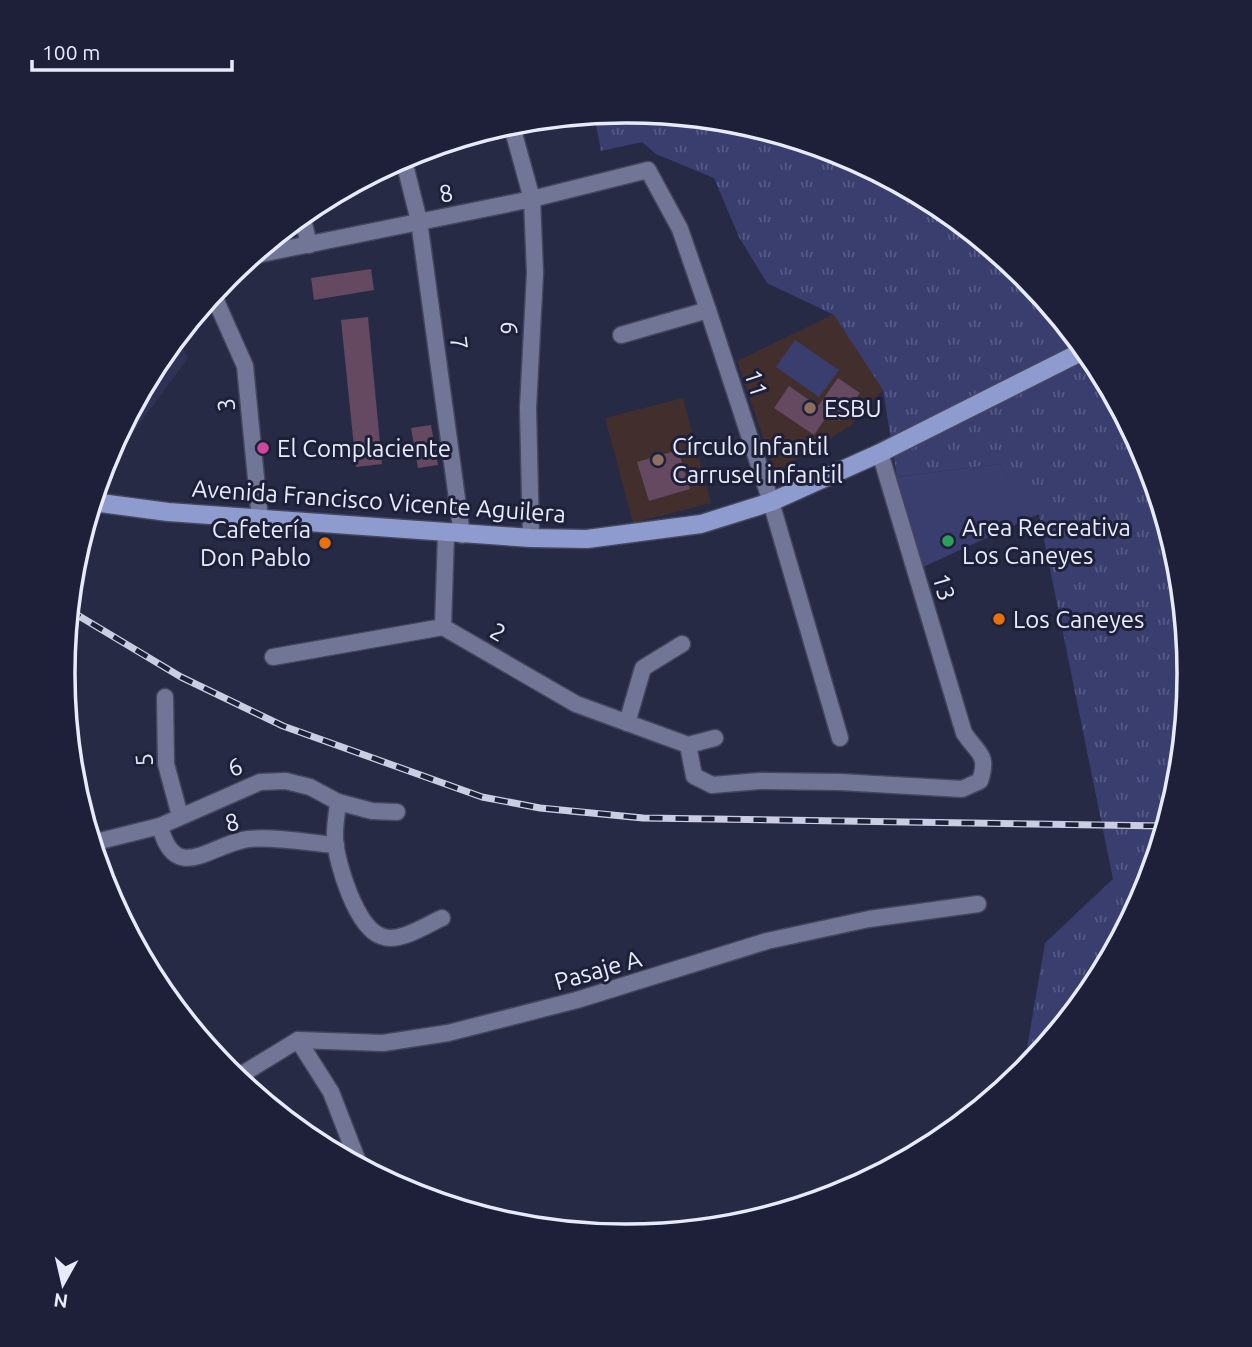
<svg xmlns="http://www.w3.org/2000/svg" width="1252" height="1347" font-family="Ubuntu,sans-serif">
	<style>
		.built { fill: #2f3254 }
		.education { fill: #422e2d }
		.grass { fill: url(#grass-tufts) }
		.park { fill: #3a3e6f }
		.building { fill: #644960 }
		.lines { fill: none; stroke-linecap: round; stroke-linejoin: round }
		.minor-casing { stroke: #44465d; stroke-width: 19 }
		.major-casing { stroke: #44465d; stroke-width: 21 }
		.minor { stroke: #727696; stroke-width: 16 }
		.major { stroke: #8e9bcf; stroke-width: 18 }
		.rail-casing { stroke: #cbcee2; stroke-width: 7 }
		.rail { stroke: #1e203a; stroke-width: 4.5; stroke-dasharray: 13; stroke-linecap: butt }
		.education-dot { fill: #8d6e63; stroke: #1e203a; stroke-width: 2.5 }
		.hotel-dot { fill: #d1479c; stroke: #1e203a; stroke-width: 2.5 }
		.leisure-dot { fill: #2e9e5b; stroke: #1e203a; stroke-width: 2.5 }
		.food-dot { fill: #e8710a; stroke: #1e203a; stroke-width: 2.5 }
		.labels { text-anchor: middle; dominant-baseline: central; stroke-width: 6; stroke-linejoin: round; paint-order: stroke }
		.street-label { font-size: 24px; fill: #e8ebfd; stroke: #1e203a }
		.poi-label { font-size: 24px; fill: #e8ebfd; stroke: #1e203a; text-anchor: start }
		.rim { fill: none; stroke: #e8ebfd; stroke-width: 3.5 }
	</style>
	<defs>
		<pattern id="grass-tufts" width="24" height="20" patternUnits="userSpaceOnUse" patternTransform="scale(1.75)"><rect width="24" height="20" fill="#3a3e6f"/><path d="M3 7l-1-3M5 7V3M7 7l1-3M15 17l-1-3M17 17v-4M19 17l1-3" fill="none" stroke="#565a84"/></pattern>
	</defs>
	<rect width="100%" height="100%" fill="#272a45"/>
	<!-- built -->
	<path class="built" d="M 177,337 L 188,358 L 100,477 L 106,458 L 158,360 Z"/>
	<!-- education -->
	<g class="education">
		<path d="M 834,314 L 883,390 L 850,426 L 775,472 L 737,361 Z"/>
		<path d="M 683,398 L 711,503 L 633,523 L 605,418 Z"/>
	</g>
	<!-- grass -->
	<path class="grass" d="M 626,111 L 736,121 L 842,154 L 939,206 L 1024,276 L 1094,361 L 1146,458 L 1178,564 L 1189,674 L 1178,784 L 1146,889 L 1094,987 L 1023,1072 L 1045,943 L 1113,879 L 1039,515 L 999,464 L 897,477 L 883,390 L 834,315 L 767,283 L 739,237 L 714,178 L 656,154 L 642,142 L 601,151 L 594,114 Z"/>
	<!-- park -->
	<g class="park">
		<path d="M 795,340 L 839,370 L 819,397 L 776,367 Z"/>
		<path d="M 999,464 L 1039,514 L 923,567 L 897,477 Z"/>
	</g>
	<!-- building -->
	<g class="building">
		<path d="M 371,269 L 374,290 L 314,300 L 311,278 Z"/>
		<path d="M 368,317 L 382,464 L 356,467 L 341,320 Z"/>
		<path d="M 838,378 L 860,393 L 840,421 L 829,413 L 814,435 L 774,408 L 789,386 L 818,406 Z"/>
		<path d="M 431,425 L 438,465 L 418,468 L 411,428 Z"/>
		<path d="M 678,450 L 690,489 L 649,501 L 637,462 Z"/>
	</g>
	<g class="lines">
		<defs>
			<g id="minor">
				<path d="M 511,123 L 532,199 L 535,273 L 528,408 L 531,538"/>
				<path d="M 403,157 L 419,221 L 462,535"/>
				<path d="M 302,215 L 309,245"/>
				<path d="M 251,256 L 532,199 L 648,170 L 680,229 L 708,310 L 771,502 L 840,738"/>
				<path d="M 213,294 L 245,366 L 260,519"/>
				<path d="M 621,335 L 708,310"/>
				<path d="M 443,627 L 446,534"/>
				<path d="M 273,657 L 443,627 L 576,704 L 688,745 L 715,738"/>
				<path d="M 165,697 L 166,764 L 180,816"/>
				<path d="M 627,723 L 643,668 L 682,644"/>
				<path d="M 688,745 L 694,776 L 712,785 L 760,781 L 840,782 L 962,789 L 980,781 C 989,754 978,754 964,733 L 880,453"/>
				<path d="M 338,802 C 337,815 334,828 335,840 C 337,864 356,927 381,936 C 398,944 426,925 442,918"/>
				<path d="M 160,826 C 175,885 209,845 248,839 C 275,836 308,843 336,845"/>
				<path d="M 92,843 L 160,826 L 260,782 L 286,781 L 310,787 L 338,802 L 372,811 L 397,812"/>
				<path d="M 298,1040 L 331,1092 L 360,1167"/>
				<path d="M 236,1078 L 298,1040 L 383,1043 L 448,1033 L 577,1000 L 767,941 L 869,919 L 978,904"/>
			</g>
			<path id="major" d="M 93,502 L 168,512 L 531,538 L 587,539 L 701,524 L 771,502 L 880,453 L 1085,350"/>
		</defs>
		<!-- minor casing -->
		<use href="#minor" class="minor-casing"/>
		<!-- major casing -->
		<use href="#major" class="major-casing"/>
		<!-- minor -->
		<use href="#minor" class="minor"/>
		<!-- major -->
		<use href="#major" class="major"/>
		<defs>
			<path id="rail" d="M 69,610 L 181,677 L 283,726 L 482,797 L 540,808 L 643,818 L 1165,826"/>
		</defs>
		<!-- rail casing -->
		<use href="#rail" class="rail-casing"/>
		<!-- rail -->
		<use href="#rail" class="rail"/>
	</g>
	<!-- markers -->
	<g class="education-dot">
		<circle cx="810" cy="408" r="7"/>
		<circle cx="658" cy="460" r="7"/>
	</g>
	<circle class="hotel-dot" cx="263" cy="448" r="7"/>
	<circle class="leisure-dot" cx="948" cy="541" r="7"/>
	<g class="food-dot">
		<circle cx="325" cy="543" r="7"/>
		<circle cx="999" cy="619" r="7"/>
	</g>
	<g class="labels">
		<!-- street labels -->
		<g class="street-label">
			<text transform="translate(446 193) rotate(-11)">8</text>
			<text transform="translate(509 328) rotate(-87)">9</text>
			<text transform="translate(459 343) rotate(82)">7</text>
			<text transform="translate(756 383) rotate(72)">11</text>
			<text transform="translate(226 405) rotate(-96)">3</text>
			<text transform="translate(379 501) rotate(4)">Avenida Francisco Vicente Aguilera</text>
			<text transform="translate(944 587) rotate(73)">13</text>
			<text transform="translate(498 632) rotate(30)">2</text>
			<text transform="translate(144 760) rotate(-96)">5</text>
			<text transform="translate(235 767) rotate(-21)">6</text>
			<text transform="translate(232 822) rotate(-14)">8</text>
			<text transform="translate(598 970) rotate(-16)">Pasaje A</text>
		</g>
		<!-- poi labels -->
		<g class="poi-label">
			<text x="824" y="408">ESBU</text>
			<text x="672" y="446">Círculo Infantil<tspan x="672" dy="28">Carrusel infantil</tspan></text>
			<text x="277" y="448">El Complaciente</text>
			<text x="962" y="527">Area Recreativa<tspan x="962" dy="28">Los Caneyes</tspan></text>
			<text x="311" y="529" text-anchor="end">Cafetería<tspan x="311" dy="28">Don Pablo</tspan></text>
			<text x="1013" y="619">Los Caneyes</text>
		</g>
	</g>
	<!-- crop -->
	<path d="M0 0H1252V1347H0ZM625 123H627A550 550 0 0 1 1177 673V674A550 550 0 0 1 627 1224H625A550 550 0 0 1 75 674V673A550 550 0 0 1 625 123Z" fill="#1e203a" fill-rule="evenodd"/>
	<path class="rim" d="M625 123H627A550 550 0 0 1 1177 673V674A550 550 0 0 1 627 1224H625A550 550 0 0 1 75 674V673A550 550 0 0 1 625 123Z"/>
	<!-- north arrow -->
	<g transform="translate(63 1284) rotate(188)" stroke="#1e203a" stroke-width="5" paint-order="stroke">
	<path d="M0-5L12 26L0 18L-12 26Z" fill="#e8ebfd"/>
	<text y="-10" font-size="19" font-weight="bold" text-anchor="middle" fill="#e8ebfd">N</text>
	</g>
	<!-- scale -->
	<path d="M32 60v10h200v-10" fill="none" stroke="#e8ebfd" stroke-width="3.5"/>
	<text x="42" y="60" font-size="21" fill="#e8ebfd" stroke="#1e203a" stroke-width="5" paint-order="stroke">100 m</text>
</svg>
